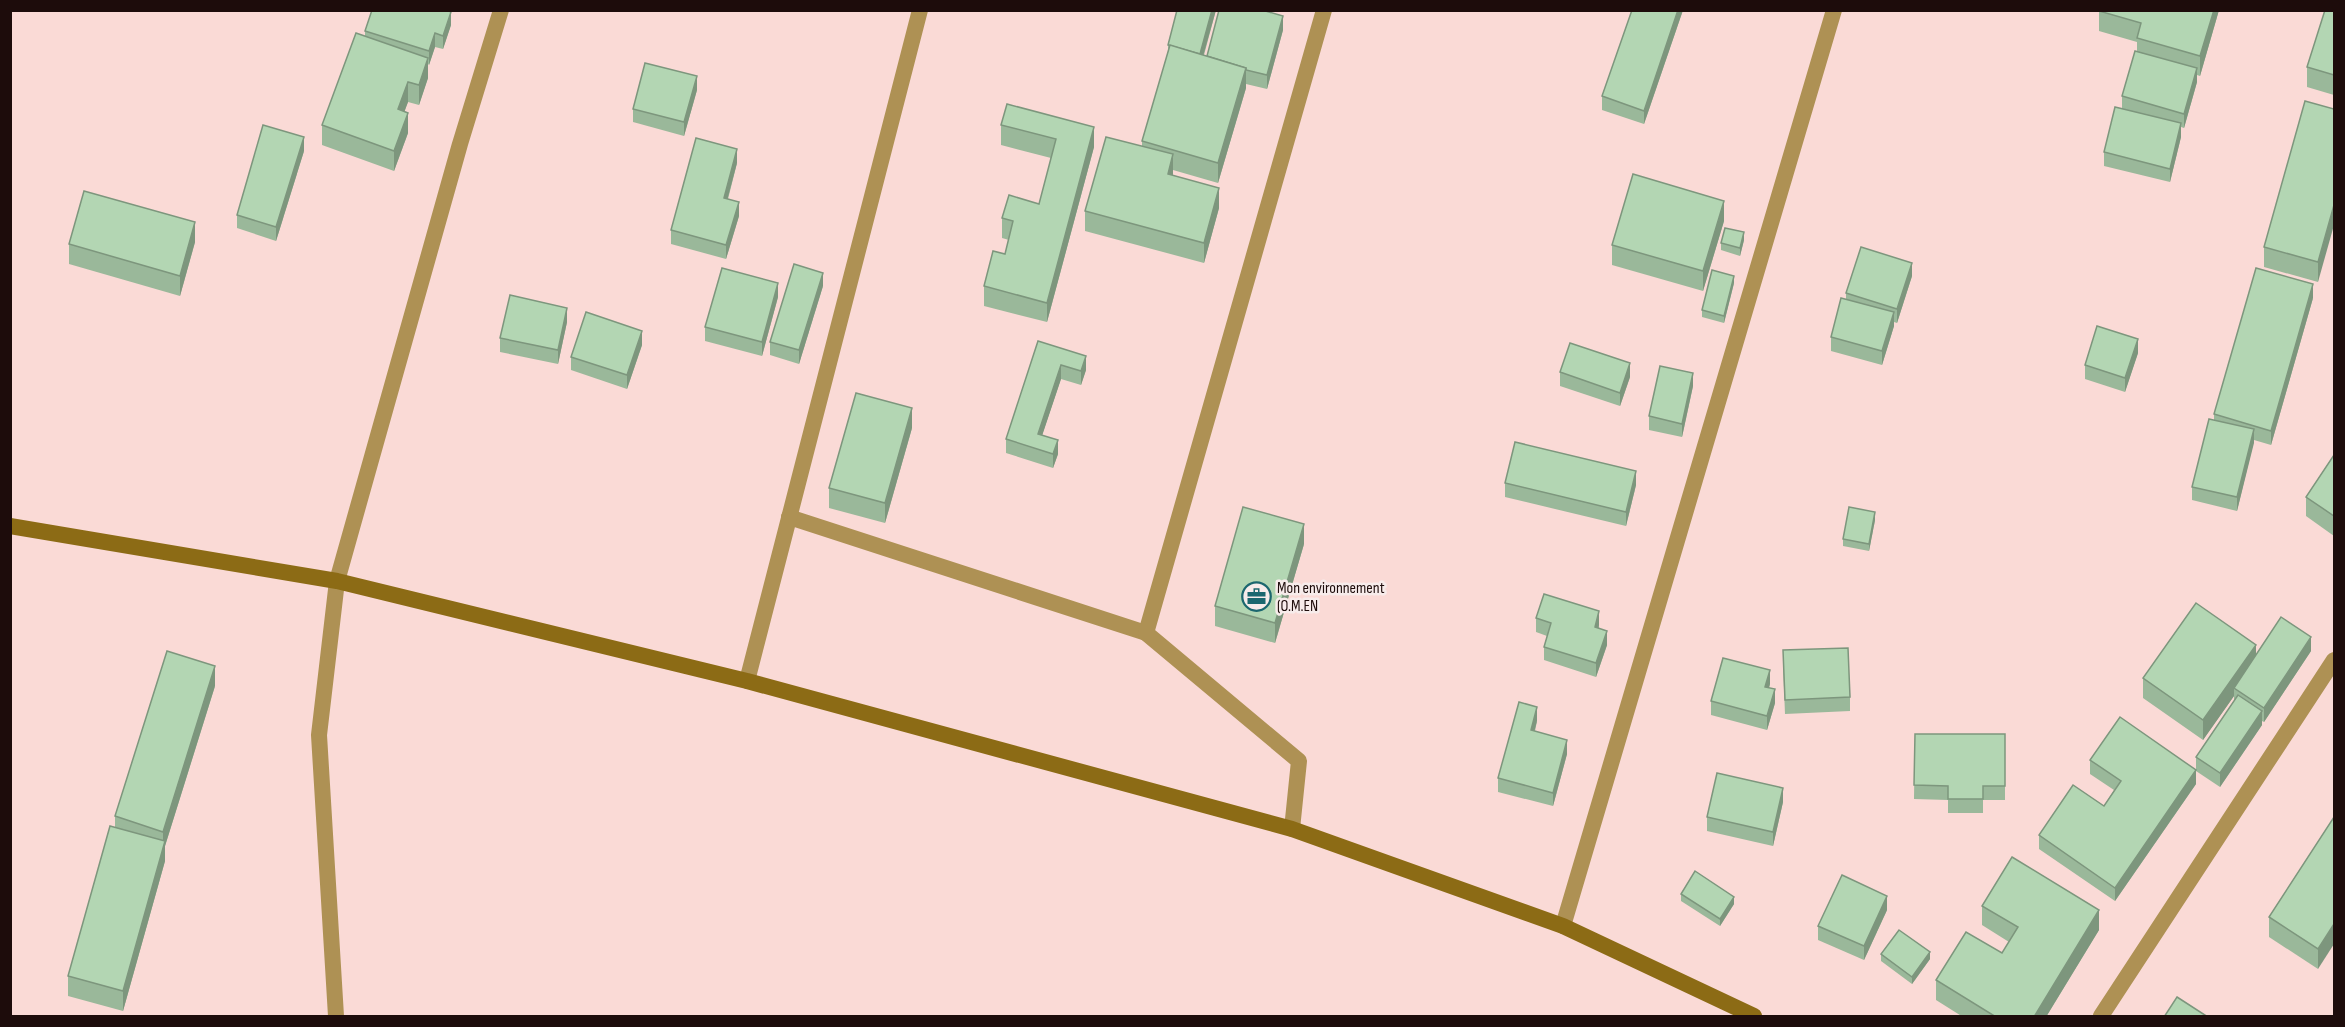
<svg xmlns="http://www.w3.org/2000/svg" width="2345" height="1027" font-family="'Sofia Sans Condensed',sans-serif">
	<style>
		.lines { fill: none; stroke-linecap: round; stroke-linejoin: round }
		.minor { stroke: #ae9154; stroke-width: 16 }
		.secondary { stroke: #8c6b15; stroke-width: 16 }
		.wall { fill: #9ab89a }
		.shaded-wall { fill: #7d967d }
		.building { fill: #b3d6b3; stroke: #7d967d; stroke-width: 1.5 }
		.labels { text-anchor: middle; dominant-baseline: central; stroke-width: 5; stroke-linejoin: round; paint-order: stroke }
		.poi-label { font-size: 16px; fill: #1d0c0b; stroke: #f7eceb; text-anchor: start }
	</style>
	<rect width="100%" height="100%" fill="#fadad6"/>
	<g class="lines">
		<!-- minor -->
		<g class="minor">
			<path d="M 789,517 L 1146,633"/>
			<path d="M 747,681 L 920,10"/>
			<path d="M 1292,829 L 1299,761 L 1146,633 L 1324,10"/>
			<path d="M 1563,926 L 1834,10"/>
			<path d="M 336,1016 L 319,735 L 337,581 L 460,144 L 501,10"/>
			<path d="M 2101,1016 L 2334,660"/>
		</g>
		<!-- secondary -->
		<path class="secondary" d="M 10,526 L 337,581 L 747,681 L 1292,829 L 1563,926 L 1754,1016"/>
	</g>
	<!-- wall -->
	<g class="wall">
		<path d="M 1177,10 L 1216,10 L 1204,55 L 1207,56 L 1283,30 L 1267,89 L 1246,84 L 1246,88 L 1218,183 L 1173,170 L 1173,176 L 1219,208 L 1204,263 L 1085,231 L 1085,211 L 1142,146 L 1142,141 L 1168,52 L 1168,45 Z"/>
		<path d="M 1683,10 L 1644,124 L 1602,110 L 1602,96 Z"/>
		<path d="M 2099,10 L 2219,10 L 2200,76 L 2197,75 L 2197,82 L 2184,128 L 2181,127 L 2181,137 L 2170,182 L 2104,166 L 2104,152 L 2122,108 L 2122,96 L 2137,51 L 2137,42 L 2099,31 Z"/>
		<path d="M 2334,10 L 2334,95 L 2307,87 L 2307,67 Z"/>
		<path d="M 451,25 L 443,49 L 435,47 L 429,65 L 428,64 L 428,78 L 419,105 L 408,102 L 404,112 L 408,133 L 394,171 L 322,145 L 322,125 L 365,36 L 365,31 Z"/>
		<path d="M 697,90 L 684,136 L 633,122 L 633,109 Z"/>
		<path d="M 2334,109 L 2318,282 L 2264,267 L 2264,247 Z"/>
		<path d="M 1001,125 L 1094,147 L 1047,322 L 984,306 L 984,286 L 1005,254 L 1009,240 L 1002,238 L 1002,218 L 1039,204 L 1051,158 L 1001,145 Z"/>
		<path d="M 304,151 L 276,241 L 237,228 L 237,215 Z"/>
		<path d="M 737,163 L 728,199 L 739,216 L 726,259 L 671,244 L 671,230 Z"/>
		<path d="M 1724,221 L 1703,291 L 1612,265 L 1612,245 Z"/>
		<path d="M 1744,240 L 1740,256 L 1721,250 L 1721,243 Z"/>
		<path d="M 195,242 L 180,296 L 69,264 L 69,244 Z"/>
		<path d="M 1912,276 L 1897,323 L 1894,322 L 1894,326 L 1882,365 L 1831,351 L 1831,337 L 1846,299 L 1846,293 Z"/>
		<path d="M 1734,283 L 1724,323 L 1702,317 L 1702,310 Z"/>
		<path d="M 823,286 L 799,364 L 770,355 L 770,342 Z"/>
		<path d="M 778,297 L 762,356 L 705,341 L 705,327 Z"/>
		<path d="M 2313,298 L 2271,445 L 2254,440 L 2237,511 L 2192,500 L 2192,487 L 2214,420 L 2214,414 Z"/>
		<path d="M 567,322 L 558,364 L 500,352 L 500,338 Z"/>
		<path d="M 1038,341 L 1086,370 L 1081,385 L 1061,379 L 1042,435 L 1058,454 L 1053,468 L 1006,453 L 1006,439 Z"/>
		<path d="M 642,345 L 627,389 L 571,370 L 571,357 Z"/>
		<path d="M 2138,353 L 2125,392 L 2085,379 L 2085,365 Z"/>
		<path d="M 1560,372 L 1630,377 L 1620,406 L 1560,386 Z"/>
		<path d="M 1693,386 L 1682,437 L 1649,430 L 1649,416 Z"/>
		<path d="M 912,428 L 885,523 L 829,508 L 829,488 Z"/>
		<path d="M 2334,455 L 2334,536 L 2306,516 L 2306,497 Z"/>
		<path d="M 1505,483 L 1636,485 L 1626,526 L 1505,497 Z"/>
		<path d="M 1875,520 L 1869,551 L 1843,546 L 1843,539 Z"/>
		<path d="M 1304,544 L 1275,643 L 1215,626 L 1215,606 Z"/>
		<path d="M 1536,618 L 1599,625 L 1599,628 L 1607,645 L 1596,677 L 1544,660 L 1544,647 L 1547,636 L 1536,632 Z"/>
		<path d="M 2311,651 L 2264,722 L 2262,721 L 2262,725 L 2220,787 L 2196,771 L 2196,757 L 2234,701 L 2234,696 L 2203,740 L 2143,698 L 2143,678 L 2256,655 Z"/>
		<path d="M 1783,664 L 1850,697 L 1850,711 L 1785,714 Z"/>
		<path d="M 1770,684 L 1769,688 L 1775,703 L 1767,730 L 1711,715 L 1711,701 Z"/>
		<path d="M 215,686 L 165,846 L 165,861 L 123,1011 L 68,996 L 68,976 L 115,827 L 115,816 Z"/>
		<path d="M 1537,721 L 1535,731 L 1567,754 L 1553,806 L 1498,792 L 1498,778 Z"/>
		<path d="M 1915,734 L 2005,734 L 2005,800 L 1983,800 L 1983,813 L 1948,813 L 1948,800 L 1914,799 Z"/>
		<path d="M 2090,760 L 2196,784 L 2115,901 L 2039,849 L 2039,835 L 2104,806 L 2114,790 L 2090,774 Z"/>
		<path d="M 1783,802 L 1773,846 L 1707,831 L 1707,817 Z"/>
		<path d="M 2334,817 L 2318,969 L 2269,937 L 2269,917 Z"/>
		<path d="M 1681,894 L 1734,904 L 1720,926 L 1681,901 Z"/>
		<path d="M 1982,906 L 2099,930 L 2046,1017 L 1963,1017 L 1936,1000 L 1936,980 L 2002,953 L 2009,942 L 1982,925 Z"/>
		<path d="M 1887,910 L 1864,960 L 1818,940 L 1818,926 Z"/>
		<path d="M 1881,954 L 1930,959 L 1912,984 L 1881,961 Z"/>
	</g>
	<!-- shaded-wall -->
	<g class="shaded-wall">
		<path d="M 1212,10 L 1216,10 L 1200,67 L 1200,54 Z"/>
		<path d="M 1678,10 L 1683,10 L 1644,124 L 1644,111 Z"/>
		<path d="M 2214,10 L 2219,10 L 2200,76 L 2200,56 Z"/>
		<path d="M 451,12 L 451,25 L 443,49 L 443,36 Z"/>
		<path d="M 1283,16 L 1283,30 L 1267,89 L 1267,75 Z"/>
		<path d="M 435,33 L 435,47 L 429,65 L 429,51 Z"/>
		<path d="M 428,58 L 428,78 L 419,105 L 419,85 Z"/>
		<path d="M 1246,68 L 1246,88 L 1218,183 L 1218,163 Z"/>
		<path d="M 2197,68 L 2197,82 L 2184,128 L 2184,114 Z"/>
		<path d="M 697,76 L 697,90 L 684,136 L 684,122 Z"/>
		<path d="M 408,82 L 408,102 L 398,129 L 398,109 Z"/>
		<path d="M 408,113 L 408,133 L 394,171 L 394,151 Z"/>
		<path d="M 2181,123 L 2181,137 L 2170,182 L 2170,169 Z"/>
		<path d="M 1094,127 L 1094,147 L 1047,322 L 1047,303 Z"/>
		<path d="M 304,137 L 304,151 L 276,241 L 276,227 Z"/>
		<path d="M 737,149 L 737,163 L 724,212 L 724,198 Z"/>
		<path d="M 1173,154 L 1173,174 L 1168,194 L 1168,174 Z"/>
		<path d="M 1219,188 L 1219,208 L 1204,263 L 1204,243 Z"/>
		<path d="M 1724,201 L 1724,221 L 1703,291 L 1703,271 Z"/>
		<path d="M 739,202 L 739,216 L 726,259 L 726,245 Z"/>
		<path d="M 2334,205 L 2334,225 L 2318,282 L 2318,262 Z"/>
		<path d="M 195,222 L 195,242 L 180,296 L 180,276 Z"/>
		<path d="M 1744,232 L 1744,240 L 1740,256 L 1740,248 Z"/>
		<path d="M 1912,263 L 1912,276 L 1897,323 L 1897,309 Z"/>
		<path d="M 823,273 L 823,286 L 799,364 L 799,350 Z"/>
		<path d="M 1734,276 L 1734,283 L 1724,323 L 1724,316 Z"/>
		<path d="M 778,283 L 778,297 L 762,356 L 762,342 Z"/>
		<path d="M 2313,284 L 2313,298 L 2271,445 L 2271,431 Z"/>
		<path d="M 567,308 L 567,322 L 558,364 L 558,350 Z"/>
		<path d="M 1894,312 L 1894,326 L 1882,365 L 1882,351 Z"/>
		<path d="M 642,331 L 642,345 L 627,389 L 627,375 Z"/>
		<path d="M 2138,339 L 2138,353 L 2125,392 L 2125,378 Z"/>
		<path d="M 1086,356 L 1086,370 L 1081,385 L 1081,371 Z"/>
		<path d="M 1630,363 L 1630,377 L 1620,406 L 1620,393 Z"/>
		<path d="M 1061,365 L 1061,379 L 1038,448 L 1038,434 Z"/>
		<path d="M 1693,373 L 1693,386 L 1682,437 L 1682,424 Z"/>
		<path d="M 912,408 L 912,428 L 885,523 L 885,503 Z"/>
		<path d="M 2254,429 L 2254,443 L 2237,511 L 2237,497 Z"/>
		<path d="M 1058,440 L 1058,454 L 1053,468 L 1053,454 Z"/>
		<path d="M 1636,471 L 1636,485 L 1626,526 L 1626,512 Z"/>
		<path d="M 1875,512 L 1875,520 L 1869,551 L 1869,544 Z"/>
		<path d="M 1304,524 L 1304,544 L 1275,643 L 1275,623 Z"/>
		<path d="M 1599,611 L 1599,625 L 1595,640 L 1595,627 Z"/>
		<path d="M 1607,631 L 1607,645 L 1596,677 L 1596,663 Z"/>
		<path d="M 2311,637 L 2311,651 L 2264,722 L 2264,708 Z"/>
		<path d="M 2256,645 L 2256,665 L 2234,688 L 2234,696 L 2203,740 L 2203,720 Z"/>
		<path d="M 215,666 L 215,686 L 165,846 L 165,861 L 123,1011 L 123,991 L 163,847 L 163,832 Z"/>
		<path d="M 1770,670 L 1770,684 L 1765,700 L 1765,687 Z"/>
		<path d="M 1775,689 L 1775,703 L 1767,730 L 1767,716 Z"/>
		<path d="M 1537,707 L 1537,721 L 1531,744 L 1531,730 Z"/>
		<path d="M 2262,711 L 2262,725 L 2220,787 L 2220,773 Z"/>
		<path d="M 1567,740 L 1567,754 L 1553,806 L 1553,793 Z"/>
		<path d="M 2196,770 L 2196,784 L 2115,901 L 2115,888 Z"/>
		<path d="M 1783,788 L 1783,802 L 1773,846 L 1773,832 Z"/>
		<path d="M 1887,896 L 1887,910 L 1864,960 L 1864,946 Z"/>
		<path d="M 1734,897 L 1734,904 L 1720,926 L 1720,919 Z"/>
		<path d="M 2099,910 L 2099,930 L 2046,1017 L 2034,1017 Z"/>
		<path d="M 2334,924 L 2334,944 L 2318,969 L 2318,949 Z"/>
		<path d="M 1930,952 L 1930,959 L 1912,984 L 1912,977 Z"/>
	</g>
	<!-- building -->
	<g class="building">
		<path d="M 372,10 L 447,10 L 451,12 L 443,36 L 435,33 L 429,51 L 365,31 Z"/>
		<path d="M 1177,10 L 1212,10 L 1200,54 L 1168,45 Z"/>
		<path d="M 1219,10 L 1262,10 L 1283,16 L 1267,75 L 1246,70 L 1246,68 L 1207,56 Z"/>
		<path d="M 1632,10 L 1678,10 L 1644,111 L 1602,96 Z"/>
		<path d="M 2099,10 L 2214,10 L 2200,56 L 2137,38 L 2141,23 L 2099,11 Z"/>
		<path d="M 2325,10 L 2334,10 L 2334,75 L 2307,67 Z"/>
		<path d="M 356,33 L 428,58 L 419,85 L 408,82 L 398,109 L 408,113 L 394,151 L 322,125 Z"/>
		<path d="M 1170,45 L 1246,68 L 1218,163 L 1142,141 Z"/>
		<path d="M 2135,51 L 2197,68 L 2184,114 L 2122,96 Z"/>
		<path d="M 645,63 L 697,76 L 684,122 L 633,109 Z"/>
		<path d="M 2305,101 L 2334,109 L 2334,205 L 2318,262 L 2264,247 Z"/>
		<path d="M 1007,104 L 1094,127 L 1047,303 L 984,286 L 993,251 L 1005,254 L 1013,221 L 1002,218 L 1009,195 L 1039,204 L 1056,139 L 1001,125 Z"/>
		<path d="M 2115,107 L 2181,123 L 2170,169 L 2104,152 Z"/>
		<path d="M 263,125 L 304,137 L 276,227 L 237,215 Z"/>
		<path d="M 1106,137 L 1173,154 L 1168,174 L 1219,188 L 1204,243 L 1085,211 Z"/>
		<path d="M 696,138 L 737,149 L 724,198 L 739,202 L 726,245 L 671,230 Z"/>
		<path d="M 1633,174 L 1724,201 L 1703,271 L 1612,245 Z"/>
		<path d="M 84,191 L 195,222 L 180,276 L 69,244 Z"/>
		<path d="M 1725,228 L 1744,232 L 1740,248 L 1721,243 Z"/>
		<path d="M 1861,247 L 1912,263 L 1897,309 L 1846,293 Z"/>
		<path d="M 794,264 L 823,273 L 799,350 L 770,342 Z"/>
		<path d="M 722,268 L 778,283 L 762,342 L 705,327 Z"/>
		<path d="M 2256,268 L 2313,284 L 2271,431 L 2214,414 Z"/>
		<path d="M 1712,270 L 1734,276 L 1724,316 L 1702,310 Z"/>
		<path d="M 510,295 L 567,308 L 558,350 L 500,338 Z"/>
		<path d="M 1841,298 L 1894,312 L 1882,351 L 1831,337 Z"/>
		<path d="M 586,312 L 642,331 L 627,375 L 571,357 Z"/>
		<path d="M 2097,326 L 2138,339 L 2125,378 L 2085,365 Z"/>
		<path d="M 1038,341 L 1086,356 L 1081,371 L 1061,365 L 1038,434 L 1058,440 L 1053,454 L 1006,439 Z"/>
		<path d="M 1570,343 L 1630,363 L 1620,393 L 1560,372 Z"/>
		<path d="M 1660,366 L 1693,373 L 1682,424 L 1649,416 Z"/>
		<path d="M 856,393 L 912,408 L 885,503 L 829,488 Z"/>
		<path d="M 2209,419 L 2254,429 L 2237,497 L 2192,487 Z"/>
		<path d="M 1515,442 L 1636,471 L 1626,512 L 1505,483 Z"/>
		<path d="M 2334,455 L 2334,516 L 2306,497 Z"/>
		<path d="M 1243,507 L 1304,524 L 1275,623 L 1215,606 Z"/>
		<path d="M 1849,507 L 1875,512 L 1869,544 L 1843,539 Z"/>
		<path d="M 1544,594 L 1599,611 L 1595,627 L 1607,631 L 1596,663 L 1544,647 L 1551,623 L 1536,618 Z"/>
		<path d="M 2196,603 L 2256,645 L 2203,720 L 2143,678 Z"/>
		<path d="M 2281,617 L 2311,637 L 2264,708 L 2234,688 Z"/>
		<path d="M 1848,648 L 1850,697 L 1785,700 L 1783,650 Z"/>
		<path d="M 167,651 L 215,666 L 163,832 L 115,816 Z"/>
		<path d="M 1723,658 L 1770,670 L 1765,687 L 1775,689 L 1767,716 L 1711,701 Z"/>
		<path d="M 2238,695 L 2262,711 L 2220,773 L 2196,757 Z"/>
		<path d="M 1519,702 L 1537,707 L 1531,730 L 1567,740 L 1553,793 L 1498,778 Z"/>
		<path d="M 2120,717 L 2196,770 L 2115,888 L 2039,835 L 2073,785 L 2104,806 L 2121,781 L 2090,760 Z"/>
		<path d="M 1915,734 L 2005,734 L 2005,786 L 1983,786 L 1983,799 L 1948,799 L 1948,786 L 1914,785 Z"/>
		<path d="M 1717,773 L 1783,788 L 1773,832 L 1707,817 Z"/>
		<path d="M 2334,817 L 2334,924 L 2318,949 L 2269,917 Z"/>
		<path d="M 110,826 L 165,841 L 123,991 L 68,976 Z"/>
		<path d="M 2012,857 L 2099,910 L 2034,1017 L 1996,1017 L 1936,980 L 1966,932 L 2002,953 L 2018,927 L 1982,906 Z"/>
		<path d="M 1695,871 L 1734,897 L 1720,919 L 1681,894 Z"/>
		<path d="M 1842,875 L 1887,896 L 1864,946 L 1818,926 Z"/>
		<path d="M 1899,930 L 1930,952 L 1912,977 L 1881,954 Z"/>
		<path d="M 2177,997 L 2208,1017 L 2164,1017 Z"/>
	</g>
	<!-- icons -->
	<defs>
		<symbol id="office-ring" viewBox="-11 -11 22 22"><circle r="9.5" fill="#f7eceb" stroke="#1b676f" stroke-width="1.5"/><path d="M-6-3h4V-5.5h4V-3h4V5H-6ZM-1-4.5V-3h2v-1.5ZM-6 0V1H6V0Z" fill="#1b676f"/></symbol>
	</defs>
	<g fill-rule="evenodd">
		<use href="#office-ring" x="1240" y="580" width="33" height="33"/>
	</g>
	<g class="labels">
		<!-- poi labels -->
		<g class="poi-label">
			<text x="1277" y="588">Mon environnement<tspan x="1277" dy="18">(O.M.EN</tspan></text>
		</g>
	</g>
	<!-- border -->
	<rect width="2345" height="1027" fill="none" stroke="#1d0c0b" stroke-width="24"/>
</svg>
